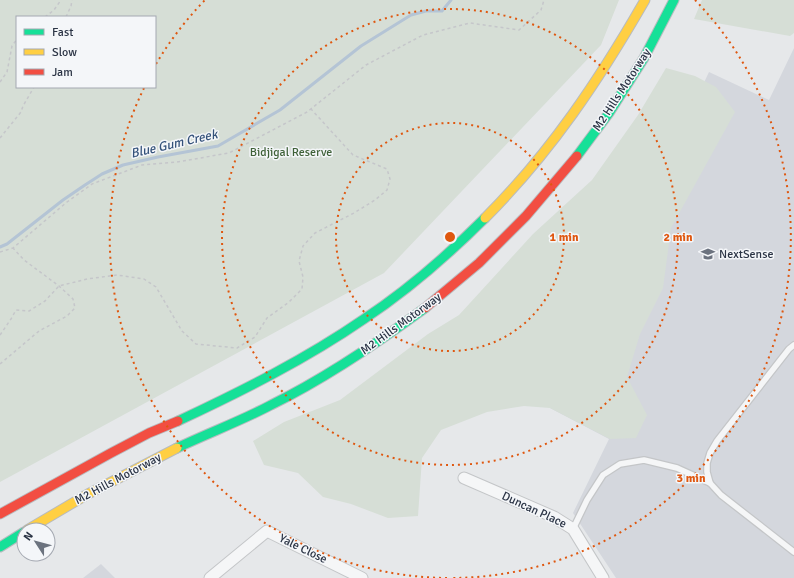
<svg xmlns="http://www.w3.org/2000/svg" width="794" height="578" font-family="Signika,sans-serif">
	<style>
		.built { fill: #d4d7dd }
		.green { fill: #d6ded6; fill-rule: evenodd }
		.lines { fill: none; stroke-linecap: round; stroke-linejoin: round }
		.stream { stroke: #b4c4d5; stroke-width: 3 }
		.lane-casing { stroke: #c4c6c8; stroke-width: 8 }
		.street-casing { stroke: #c4c6c8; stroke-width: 13 }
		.fast-casing { stroke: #b8bbbf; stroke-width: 11 }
		.slow-casing { stroke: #b8bbbf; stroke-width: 11 }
		.jam-casing { stroke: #b8bbbf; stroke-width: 11 }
		.path { stroke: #c5c6ca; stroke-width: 1.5; stroke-dasharray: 3 3; stroke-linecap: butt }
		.lane { stroke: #f5f6f7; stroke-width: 5.5 }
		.street { stroke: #f5f6f7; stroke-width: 11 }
		.fast { stroke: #16e098; stroke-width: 9 }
		.slow { stroke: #ffcf43; stroke-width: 9 }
		.jam { stroke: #f24e42; stroke-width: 9 }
		.ring { fill: none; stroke: #df570f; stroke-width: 2; stroke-dasharray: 2 4 }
		.labels { text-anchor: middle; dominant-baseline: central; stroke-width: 3; stroke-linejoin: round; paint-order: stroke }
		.street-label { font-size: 12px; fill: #2b3445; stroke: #f4f6f9 }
		.park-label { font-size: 12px; fill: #3f6138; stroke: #f4f6f9 }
		.poi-label { font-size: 12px; fill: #2b3445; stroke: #f4f6f9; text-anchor: start }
		.water-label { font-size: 13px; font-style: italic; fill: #34527a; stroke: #f4f6f9 }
		.centre { fill: #df570f; stroke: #f4f6f9; stroke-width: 2 }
		.ring-label { font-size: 12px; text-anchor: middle; font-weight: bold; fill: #df570f; stroke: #f4f6f9; stroke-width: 3; stroke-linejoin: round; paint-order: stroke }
	</style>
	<rect width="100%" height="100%" fill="#e6e8ea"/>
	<!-- built -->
	<g class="built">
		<path d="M 794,48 L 794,578 L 616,578 L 573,513 L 609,439 L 550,408 L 709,72 L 769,100 Z"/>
		<path d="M 101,564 L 115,578 L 83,578 Z"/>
	</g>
	<!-- green -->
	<g class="green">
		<path d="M 0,0 L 619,0 L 601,45 L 384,273 L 0,482 ZM 17,17 L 155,17 L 155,87 L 17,87 Z"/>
		<path d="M 702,0 L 794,0 L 794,33 L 790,36 L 694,19 Z"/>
		<path d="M 666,68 L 695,76 L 716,87 L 735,112 L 671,228 L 663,288 L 640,334 L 627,377 L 647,415 L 636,438 L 610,439 L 550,408 L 524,406 L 487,412 L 441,430 L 422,458 L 418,516 L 388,518 L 351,504 L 323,497 L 298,473 L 264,465 L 253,441 L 284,422 L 340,400 L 428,334 L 459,315 L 533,234 L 592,180 L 638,115 Z"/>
	</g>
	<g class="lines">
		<!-- stream -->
		<path class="stream" d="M 0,247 L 7,244 L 63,200 L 85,185 L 102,174 L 123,165 L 158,157 L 218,146 L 280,110 L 361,46 L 411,15 L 426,11 L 442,11 L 451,0"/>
		<defs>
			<g id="lane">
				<path d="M 794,345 L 789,349 L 717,441 L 710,453 L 707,463 L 707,472 L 710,483 L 721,495 L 794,552"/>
				<path d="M 573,529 L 587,500 L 603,475 L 620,464 L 644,460 L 677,468 L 710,483"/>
			</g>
			<g id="street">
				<path d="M 464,478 L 554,517 L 573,529 L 603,578"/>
				<path d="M 210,578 L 267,531 L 362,578"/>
			</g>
			<g id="fast">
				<path d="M 577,156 L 609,113 L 644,58 L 674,0"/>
				<path d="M 178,421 C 242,391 306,359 364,319 C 408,290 448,255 485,218"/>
				<path d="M 177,448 C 208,433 241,421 271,405 C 326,378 376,344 425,308"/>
				<path d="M 0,547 L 24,532"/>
			</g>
			<g id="slow">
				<path d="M 485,218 C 551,152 599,80 645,0"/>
				<path d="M 27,530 L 88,494 L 177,448"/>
			</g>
			<g id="jam">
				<path d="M 425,308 L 479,263 L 526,216 L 577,156"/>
				<path d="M 0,514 L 111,453 L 149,433 L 178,421"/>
			</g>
		</defs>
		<!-- lane casing -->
		<use href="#lane" class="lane-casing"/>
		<!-- street casing -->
		<use href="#street" class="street-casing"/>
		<!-- fast casing -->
		<use href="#fast" class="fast-casing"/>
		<!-- slow casing -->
		<use href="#slow" class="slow-casing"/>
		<!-- jam casing -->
		<use href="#jam" class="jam-casing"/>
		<!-- path -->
		<g class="path">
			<path d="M 45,17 L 54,10 L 61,0"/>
			<path d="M 66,17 L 71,6 L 72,0"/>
			<path d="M 0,82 L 7,72 L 12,46 L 17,39"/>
			<path d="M 0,138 L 21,112 L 23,106 L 34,87"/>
			<path d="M 0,252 L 13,248 L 67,202 L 92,184 L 142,165 L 177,162 L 229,153 L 307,112 L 366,65 L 423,35 L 470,23 L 519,30 L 541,10 L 544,0"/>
			<path d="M 0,335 L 11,319 L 16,310 L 29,311 L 45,301 L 59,286 L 87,279 L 117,275 L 144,279 L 156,287 L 182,331 L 196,344 L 237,348 L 255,337 L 267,318 L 289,302 L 302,289 L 303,277 L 299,261 L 303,246 L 315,233 L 354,213 L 375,200 L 387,190 L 390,179 L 387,169 L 353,155 L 311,109"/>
			<path d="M 0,364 L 39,331 L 67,316 L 75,308 L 73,299 L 59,286 L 24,260 L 13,248"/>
		</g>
		<!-- lane -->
		<use href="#lane" class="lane"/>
		<!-- street -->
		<use href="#street" class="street"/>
		<!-- fast -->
		<use href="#fast" class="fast"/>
		<!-- slow -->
		<use href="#slow" class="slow"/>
		<!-- jam -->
		<use href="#jam" class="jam"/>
	</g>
	<!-- distance rings -->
	<g class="ring">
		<circle cx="450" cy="237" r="114"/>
		<circle cx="450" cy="237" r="228"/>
		<path d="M447 578A341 341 0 0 1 144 88M156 64A341 341 0 0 1 205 0M695 0A341 341 0 0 1 453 578"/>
	</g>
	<!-- icons -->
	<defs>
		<symbol id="school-bare" viewBox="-9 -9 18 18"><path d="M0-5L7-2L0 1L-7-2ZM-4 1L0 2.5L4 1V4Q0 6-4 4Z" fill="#6c737f" stroke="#f4f6f9" stroke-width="2.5" paint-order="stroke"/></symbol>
	</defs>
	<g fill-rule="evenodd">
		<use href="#school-bare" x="698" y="244" width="20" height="20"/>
	</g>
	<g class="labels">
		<!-- street labels -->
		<g class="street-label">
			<text transform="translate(622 90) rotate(-57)">M2 Hills Motorway</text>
			<text transform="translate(401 324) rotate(-36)">M2 Hills Motorway</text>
			<text transform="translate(118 479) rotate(-28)">M2 Hills Motorway</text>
			<text transform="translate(534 510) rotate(25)">Duncan Place</text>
			<text transform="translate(303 549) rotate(26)">Yale Close</text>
		</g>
		<!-- park labels -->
		<g class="park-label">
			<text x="291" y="152">Bidjigal Reserve</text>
		</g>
		<!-- poi labels -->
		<g class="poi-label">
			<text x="719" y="254">NextSense</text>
		</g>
		<!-- water labels -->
		<g class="water-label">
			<text transform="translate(174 144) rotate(-13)">Blue Gum Creek</text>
		</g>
	</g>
	<circle cx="450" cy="237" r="6" class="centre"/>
	<g class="ring-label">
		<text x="564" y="241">1 min</text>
		<text x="678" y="241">2 min</text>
		<text x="691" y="482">3 min</text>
	</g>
	<!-- legend -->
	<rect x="16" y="16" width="140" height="72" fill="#f4f6f9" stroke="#a4a8b1"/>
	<rect x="24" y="29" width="20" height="6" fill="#16e098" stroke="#a4a8b1"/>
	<text x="52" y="36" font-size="12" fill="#2b3445">Fast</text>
	<rect x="24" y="49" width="20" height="6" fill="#ffcf43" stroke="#a4a8b1"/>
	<text x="52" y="56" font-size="12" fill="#2b3445">Slow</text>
	<rect x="24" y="69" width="20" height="6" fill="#f24e42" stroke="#a4a8b1"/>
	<text x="52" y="76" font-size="12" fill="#2b3445">Jam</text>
	<!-- north arrow -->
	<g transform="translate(36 542) rotate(306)"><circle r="19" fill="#f4f6f9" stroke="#a4a8b1"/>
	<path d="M0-3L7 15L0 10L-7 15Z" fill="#6c737f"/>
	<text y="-6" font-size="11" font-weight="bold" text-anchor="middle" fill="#2b3445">N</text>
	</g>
</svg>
